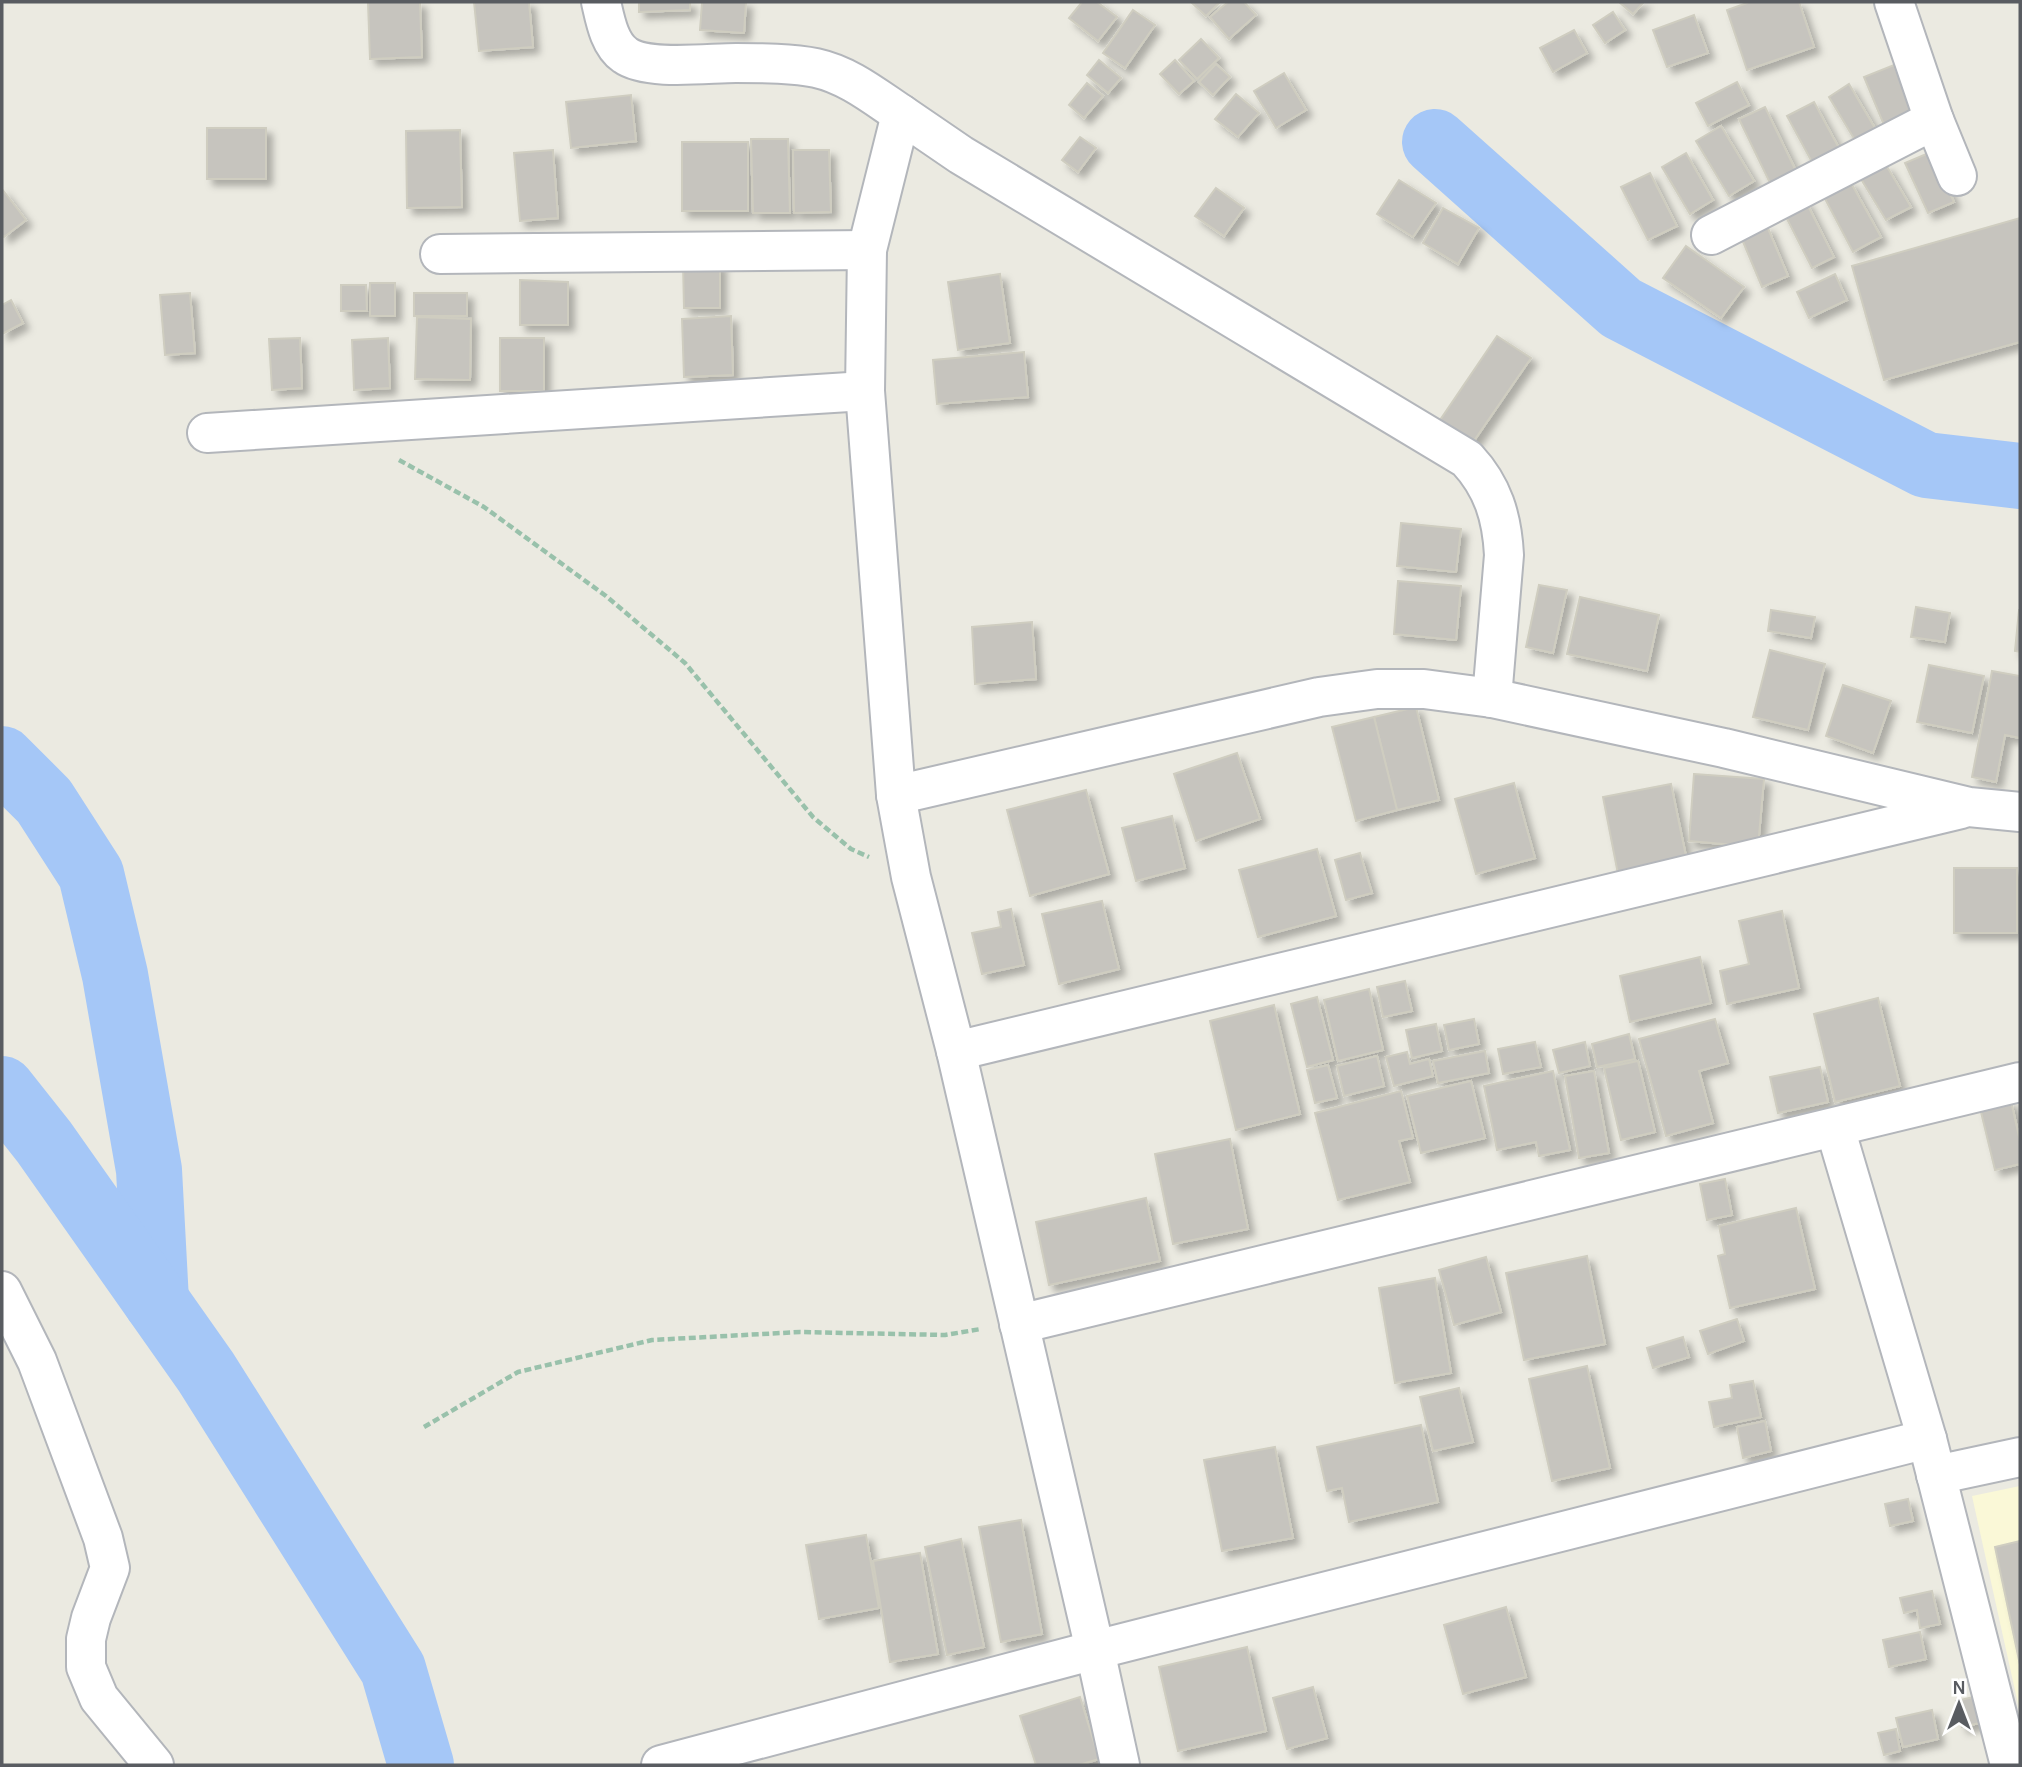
<svg xmlns="http://www.w3.org/2000/svg" width="2022" height="1767" font-family="Karla,sans-serif">
	<style>
		.commercial { fill: #faf8d7 }
		.lines { fill: none; stroke-linecap: round; stroke-linejoin: round }
		.river { stroke: #a5c7f7; stroke-width: 66 }
		.building { fill: #c6c4be; stroke: #cfcdc0; stroke-width: 2; filter: url(#shadow) }
		.street-casing { stroke: #b3b6bb; stroke-width: 42 }
		.path { stroke: #99c1ab; stroke-width: 4.5; stroke-dasharray: 7 3.5; stroke-linecap: butt }
		.street { stroke: #fff; stroke-width: 38 }
	</style>
	<defs>
		<filter id="shadow"><feDropShadow dx="6" dy="6" stdDeviation="3.5" flood-color="#0004"/></filter>
	</defs>
	<rect width="100%" height="100%" fill="#ebeae1"/>
	<!-- commercial -->
	<path class="commercial" d="M 2020,1486 L 2020,1713 L 1972,1496 Z"/>
	<g class="lines">
		<!-- river -->
		<g class="river">
			<path d="M 1435,142 L 1621,308 L 1926,465 L 2020,476"/>
			<path d="M 2,759 L 44,801 L 91,874 L 115,975 L 149,1170 L 156,1301"/>
			<path d="M 2,1089 L 44,1142 L 206,1372 L 393,1669 L 421,1765"/>
		</g>
	</g>
	<!-- building -->
	<g class="building">
		<path d="M 368,2 L 420,2 L 422,57 L 370,59 Z"/>
		<path d="M 474,2 L 529,2 L 533,47 L 479,51 Z"/>
		<path d="M 639,2 L 690,2 L 690,10 L 639,12 Z"/>
		<path d="M 702,2 L 746,2 L 744,33 L 700,30 Z"/>
		<path d="M 1082,2 L 1097,2 L 1117,17 L 1098,41 L 1069,18 Z"/>
		<path d="M 1191,2 L 1220,2 L 1206,16 Z"/>
		<path d="M 1228,2 L 1244,2 L 1256,15 L 1229,39 L 1210,17 Z"/>
		<path d="M 1619,2 L 1644,2 L 1633,14 Z"/>
		<path d="M 1746,2 L 1799,2 L 1814,47 L 1747,70 L 1727,10 L 1747,3 Z"/>
		<path d="M 1133,10 L 1155,25 L 1125,68 L 1103,53 Z"/>
		<path d="M 1613,12 L 1625,30 L 1605,43 L 1593,25 Z"/>
		<path d="M 1694,15 L 1708,53 L 1667,67 L 1653,30 Z"/>
		<path d="M 1574,30 L 1587,53 L 1553,72 L 1540,48 Z"/>
		<path d="M 1201,39 L 1219,58 L 1197,79 L 1179,60 Z"/>
		<path d="M 1099,60 L 1121,78 L 1108,93 L 1087,75 Z"/>
		<path d="M 1175,60 L 1194,81 L 1179,94 L 1160,74 Z"/>
		<path d="M 1216,64 L 1230,77 L 1213,95 L 1199,82 Z"/>
		<path d="M 1894,65 L 1914,114 L 1884,125 L 1864,77 Z"/>
		<path d="M 1284,73 L 1306,110 L 1276,128 L 1254,91 Z"/>
		<path d="M 1737,82 L 1749,105 L 1708,126 L 1696,103 Z"/>
		<path d="M 1087,83 L 1103,96 L 1084,118 L 1069,105 Z"/>
		<path d="M 1849,84 L 1876,130 L 1856,142 L 1829,97 Z"/>
		<path d="M 1236,94 L 1259,113 L 1238,137 L 1215,119 Z"/>
		<path d="M 631,95 L 636,141 L 571,148 L 566,102 Z"/>
		<path d="M 1814,102 L 1840,150 L 1813,164 L 1787,116 Z"/>
		<path d="M 1765,107 L 1796,171 L 1770,183 L 1739,119 Z"/>
		<path d="M 1721,126 L 1754,181 L 1729,196 L 1696,141 Z"/>
		<rect x="207" y="128" width="59" height="51"/>
		<path d="M 460,130 L 462,207 L 407,208 L 406,131 Z"/>
		<path d="M 1080,137 L 1096,148 L 1078,172 L 1062,160 Z"/>
		<path d="M 751,139 L 788,139 L 790,213 L 753,213 Z"/>
		<rect x="682" y="142" width="66" height="69"/>
		<path d="M 553,150 L 558,218 L 520,221 L 514,153 Z"/>
		<path d="M 793,150 L 829,150 L 831,212 L 794,213 Z"/>
		<path d="M 1931,152 L 1954,202 L 1928,213 L 1905,163 Z"/>
		<path d="M 1686,153 L 1713,200 L 1690,214 L 1662,167 Z"/>
		<path d="M 1886,165 L 1911,207 L 1886,220 L 1861,179 Z"/>
		<path d="M 1650,173 L 1677,226 L 1648,240 L 1621,187 Z"/>
		<path d="M 1399,180 L 1436,203 L 1413,237 L 1377,214 Z"/>
		<path d="M 1850,181 L 1881,237 L 1853,252 L 1823,195 Z"/>
		<path d="M 1216,188 L 1244,208 L 1224,236 L 1195,216 Z"/>
		<path d="M 2,189 L 26,220 L 4,237 L 2,235 Z"/>
		<path d="M 1805,200 L 1834,257 L 1812,268 L 1783,211 Z"/>
		<path d="M 1443,208 L 1479,228 L 1458,264 L 1423,243 Z"/>
		<path d="M 2020,218 L 2020,342 L 1884,380 L 1852,266 Z"/>
		<path d="M 1767,226 L 1788,276 L 1762,287 L 1741,237 Z"/>
		<path d="M 1686,246 L 1744,287 L 1721,318 L 1663,278 Z"/>
		<path d="M 683,263 L 720,263 L 720,308 L 684,308 Z"/>
		<path d="M 1000,274 L 1010,343 L 958,350 L 948,282 Z"/>
		<path d="M 1835,274 L 1847,300 L 1809,318 L 1797,292 Z"/>
		<path d="M 520,280 L 568,282 L 568,325 L 520,325 Z"/>
		<rect x="370" y="283" width="25" height="33"/>
		<path d="M 341,285 L 366,285 L 367,311 L 341,311 Z"/>
		<path d="M 190,293 L 195,353 L 165,355 L 160,295 Z"/>
		<rect x="414" y="293" width="53" height="23"/>
		<path d="M 11,300 L 23,323 L 2,334 L 2,305 Z"/>
		<path d="M 731,316 L 733,375 L 684,377 L 682,319 Z"/>
		<path d="M 417,317 L 471,319 L 470,380 L 415,379 Z"/>
		<path d="M 1497,336 L 1531,358 L 1471,445 L 1438,423 Z"/>
		<path d="M 300,338 L 302,388 L 272,390 L 269,339 Z"/>
		<path d="M 388,338 L 390,388 L 354,390 L 352,340 Z"/>
		<rect x="500" y="338" width="44" height="53"/>
		<path d="M 1024,352 L 1028,397 L 937,404 L 933,360 Z"/>
		<path d="M 1401,523 L 1461,529 L 1456,572 L 1397,566 Z"/>
		<path d="M 1398,581 L 1461,586 L 1456,640 L 1394,634 Z"/>
		<path d="M 1539,585 L 1567,590 L 1553,653 L 1526,647 Z"/>
		<path d="M 1580,597 L 1659,615 L 1647,671 L 1567,654 Z"/>
		<path d="M 1916,607 L 1950,613 L 1945,642 L 1911,637 Z"/>
		<path d="M 1771,610 L 1815,617 L 1811,638 L 1768,631 Z"/>
		<path d="M 2019,610 L 2020,610 L 2020,652 L 2015,651 Z"/>
		<path d="M 1032,622 L 1036,679 L 975,684 L 972,627 Z"/>
		<path d="M 1770,650 L 1825,664 L 1808,730 L 1753,717 Z"/>
		<path d="M 1929,665 L 1984,676 L 1972,733 L 1917,722 Z"/>
		<path d="M 1992,671 L 2020,676 L 2020,738 L 2005,735 L 1996,782 L 1972,777 Z"/>
		<path d="M 1843,685 L 1891,701 L 1873,753 L 1826,736 Z"/>
		<path d="M 1416,707 L 1439,800 L 1397,810 L 1374,717 Z"/>
		<path d="M 1374,717 L 1397,810 L 1356,821 L 1332,727 Z"/>
		<path d="M 1237,753 L 1260,819 L 1196,841 L 1174,774 Z"/>
		<path d="M 1694,774 L 1764,779 L 1758,847 L 1689,841 Z"/>
		<path d="M 1514,783 L 1535,858 L 1476,874 L 1455,799 Z"/>
		<path d="M 1671,784 L 1687,861 L 1618,874 L 1603,797 Z"/>
		<path d="M 1086,790 L 1109,874 L 1030,896 L 1007,810 Z"/>
		<path d="M 1172,816 L 1185,868 L 1136,881 L 1122,828 Z"/>
		<path d="M 1317,849 L 1336,916 L 1258,937 L 1239,870 Z"/>
		<path d="M 1360,853 L 1372,893 L 1346,900 L 1335,860 Z"/>
		<rect x="1954" y="868" width="63" height="65"/>
		<path d="M 1102,901 L 1119,969 L 1059,984 L 1042,914 Z"/>
		<path d="M 1011,909 L 1024,965 L 982,974 L 972,933 L 1001,927 L 998,912 Z"/>
		<path d="M 1782,911 L 1799,988 L 1727,1004 L 1720,971 L 1749,964 L 1739,921 Z"/>
		<path d="M 1700,957 L 1711,1003 L 1630,1022 L 1620,976 Z"/>
		<path d="M 1405,981 L 1412,1011 L 1383,1017 L 1377,987 Z"/>
		<path d="M 1369,989 L 1383,1050 L 1338,1061 L 1324,1000 Z"/>
		<path d="M 1317,997 L 1333,1060 L 1307,1067 L 1291,1004 Z"/>
		<path d="M 1878,998 L 1900,1086 L 1835,1102 L 1814,1014 Z"/>
		<path d="M 1274,1005 L 1300,1114 L 1236,1130 L 1210,1021 Z"/>
		<path d="M 1474,1019 L 1479,1044 L 1449,1050 L 1444,1025 Z"/>
		<path d="M 1715,1019 L 1728,1063 L 1699,1071 L 1713,1123 L 1666,1136 L 1639,1039 Z"/>
		<path d="M 1436,1024 L 1442,1051 L 1412,1058 L 1406,1030 Z"/>
		<path d="M 1629,1034 L 1635,1059 L 1597,1067 L 1592,1044 Z"/>
		<path d="M 1535,1042 L 1541,1067 L 1503,1074 L 1498,1049 Z"/>
		<path d="M 1585,1042 L 1590,1066 L 1559,1073 L 1553,1050 Z"/>
		<path d="M 1485,1051 L 1489,1073 L 1438,1083 L 1433,1061 Z"/>
		<path d="M 1407,1052 L 1410,1064 L 1429,1059 L 1433,1076 L 1394,1086 L 1386,1057 Z"/>
		<path d="M 1377,1056 L 1384,1086 L 1344,1096 L 1337,1066 Z"/>
		<path d="M 1638,1061 L 1655,1132 L 1621,1140 L 1604,1068 Z"/>
		<path d="M 1328,1065 L 1337,1098 L 1315,1103 L 1307,1070 Z"/>
		<path d="M 1820,1067 L 1828,1102 L 1778,1113 L 1770,1077 Z"/>
		<path d="M 1553,1071 L 1570,1150 L 1539,1156 L 1536,1142 L 1497,1150 L 1484,1086 Z"/>
		<path d="M 1594,1071 L 1609,1153 L 1579,1158 L 1565,1076 Z"/>
		<path d="M 1471,1081 L 1485,1138 L 1421,1153 L 1407,1096 Z"/>
		<path d="M 1401,1091 L 1413,1138 L 1399,1141 L 1410,1182 L 1338,1200 L 1315,1113 Z"/>
		<path d="M 2011,1101 L 2020,1141 L 2020,1164 L 1995,1170 L 1980,1108 Z"/>
		<path d="M 1230,1139 L 1248,1229 L 1173,1244 L 1155,1154 Z"/>
		<path d="M 1725,1179 L 1732,1215 L 1707,1220 L 1700,1184 Z"/>
		<path d="M 1146,1198 L 1160,1261 L 1049,1285 L 1036,1222 Z"/>
		<path d="M 1796,1208 L 1815,1289 L 1730,1308 L 1718,1256 L 1725,1254 L 1719,1226 Z"/>
		<path d="M 1587,1256 L 1605,1344 L 1524,1360 L 1506,1273 Z"/>
		<path d="M 1486,1257 L 1501,1312 L 1454,1325 L 1439,1270 Z"/>
		<path d="M 1435,1278 L 1451,1373 L 1395,1383 L 1379,1288 Z"/>
		<path d="M 1737,1319 L 1744,1341 L 1708,1354 L 1700,1331 Z"/>
		<path d="M 1683,1337 L 1689,1357 L 1653,1368 L 1647,1348 Z"/>
		<path d="M 1587,1366 L 1610,1468 L 1552,1481 L 1529,1379 Z"/>
		<path d="M 1753,1381 L 1761,1417 L 1714,1427 L 1709,1402 L 1732,1398 L 1730,1385 Z"/>
		<path d="M 1459,1388 L 1473,1442 L 1433,1451 L 1420,1397 Z"/>
		<path d="M 1765,1421 L 1771,1451 L 1743,1458 L 1737,1427 Z"/>
		<path d="M 1421,1425 L 1438,1502 L 1349,1522 L 1342,1488 L 1327,1491 L 1317,1447 Z"/>
		<path d="M 1275,1447 L 1293,1538 L 1222,1551 L 1204,1460 Z"/>
		<path d="M 1908,1499 L 1913,1521 L 1890,1526 L 1885,1504 Z"/>
		<path d="M 1021,1520 L 1042,1634 L 1001,1642 L 979,1527 Z"/>
		<path d="M 866,1535 L 879,1608 L 819,1619 L 806,1545 Z"/>
		<path d="M 961,1539 L 984,1647 L 947,1655 L 925,1547 Z"/>
		<path d="M 2020,1541 L 2020,1665 L 1995,1547 Z"/>
		<path d="M 920,1553 L 938,1654 L 890,1662 L 873,1561 Z"/>
		<path d="M 1932,1591 L 1940,1624 L 1920,1628 L 1917,1610 L 1904,1613 L 1900,1598 Z"/>
		<path d="M 1506,1607 L 1526,1677 L 1463,1694 L 1444,1625 Z"/>
		<path d="M 1920,1632 L 1926,1659 L 1889,1667 L 1883,1640 Z"/>
		<path d="M 1247,1647 L 1266,1731 L 1178,1751 L 1159,1667 Z"/>
		<path d="M 1313,1687 L 1327,1738 L 1287,1749 L 1273,1698 Z"/>
		<path d="M 1978,1696 L 1984,1722 L 1962,1727 L 1956,1701 Z"/>
		<path d="M 1080,1697 L 1099,1759 L 1079,1765 L 1036,1765 L 1020,1716 Z"/>
		<path d="M 1932,1710 L 1938,1739 L 1903,1747 L 1896,1718 Z"/>
		<path d="M 1896,1729 L 1900,1751 L 1884,1755 L 1878,1733 Z"/>
	</g>
	<g class="lines">
		<defs>
			<g id="street">
				<path d="M 601,2 C 605,19 609,44 625,55 C 647,71 708,63 736,63 C 761,63 792,63 816,68 C 848,75 874,96 901,114"/>
				<path d="M 1894,2 L 1934,120 L 1957,176"/>
				<path d="M 1711,235 L 1934,120"/>
				<path d="M 440,254 L 867,250"/>
				<path d="M 207,433 L 865,391"/>
				<path d="M 896,795 L 1319,697 L 1377,689 L 1424,689 L 1492,698 L 1724,748 L 1969,807 L 2020,812"/>
				<path d="M 956,1051 L 1961,809"/>
				<path d="M 1835,1128 L 1927,1439 L 2010,1765"/>
				<path d="M 2,1291 L 37,1361 L 103,1538 L 110,1568 L 91,1618 L 86,1639 L 86,1667 L 99,1698 L 154,1765"/>
				<path d="M 1019,1324 L 2020,1082"/>
				<path d="M 1936,1475 L 2020,1457"/>
				<path d="M 661,1765 L 1095,1650 L 1927,1439"/>
				<path d="M 1120,1765 L 1095,1650 L 956,1051 L 911,877 L 896,795 L 865,391 L 867,250 L 901,114 L 961,155 L 1467,459 C 1493,487 1502,517 1504,555 L 1492,698"/>
			</g>
		</defs>
		<!-- street casing -->
		<use href="#street" class="street-casing"/>
		<!-- path -->
		<g class="path">
			<path d="M 399,460 L 484,507 L 606,596 L 685,663 L 813,817 L 851,849 L 869,857"/>
			<path d="M 424,1427 L 518,1372 L 652,1340 L 800,1332 L 945,1335 L 981,1329"/>
		</g>
		<!-- street -->
		<use href="#street" class="street"/>
	</g>
	<!-- border -->
	<rect width="2022" height="1767" fill="none" stroke="#595c61" stroke-width="7"/>
	<!-- north arrow -->
	<g transform="translate(1959 1704)" stroke="#ffffff" stroke-width="5" paint-order="stroke">
	<path d="M0-5L12 26L0 18L-12 26Z" fill="#595c61"/>
	<text y="-10" font-size="19" font-weight="bold" text-anchor="middle" fill="#595c61">N</text>
	</g>
</svg>
